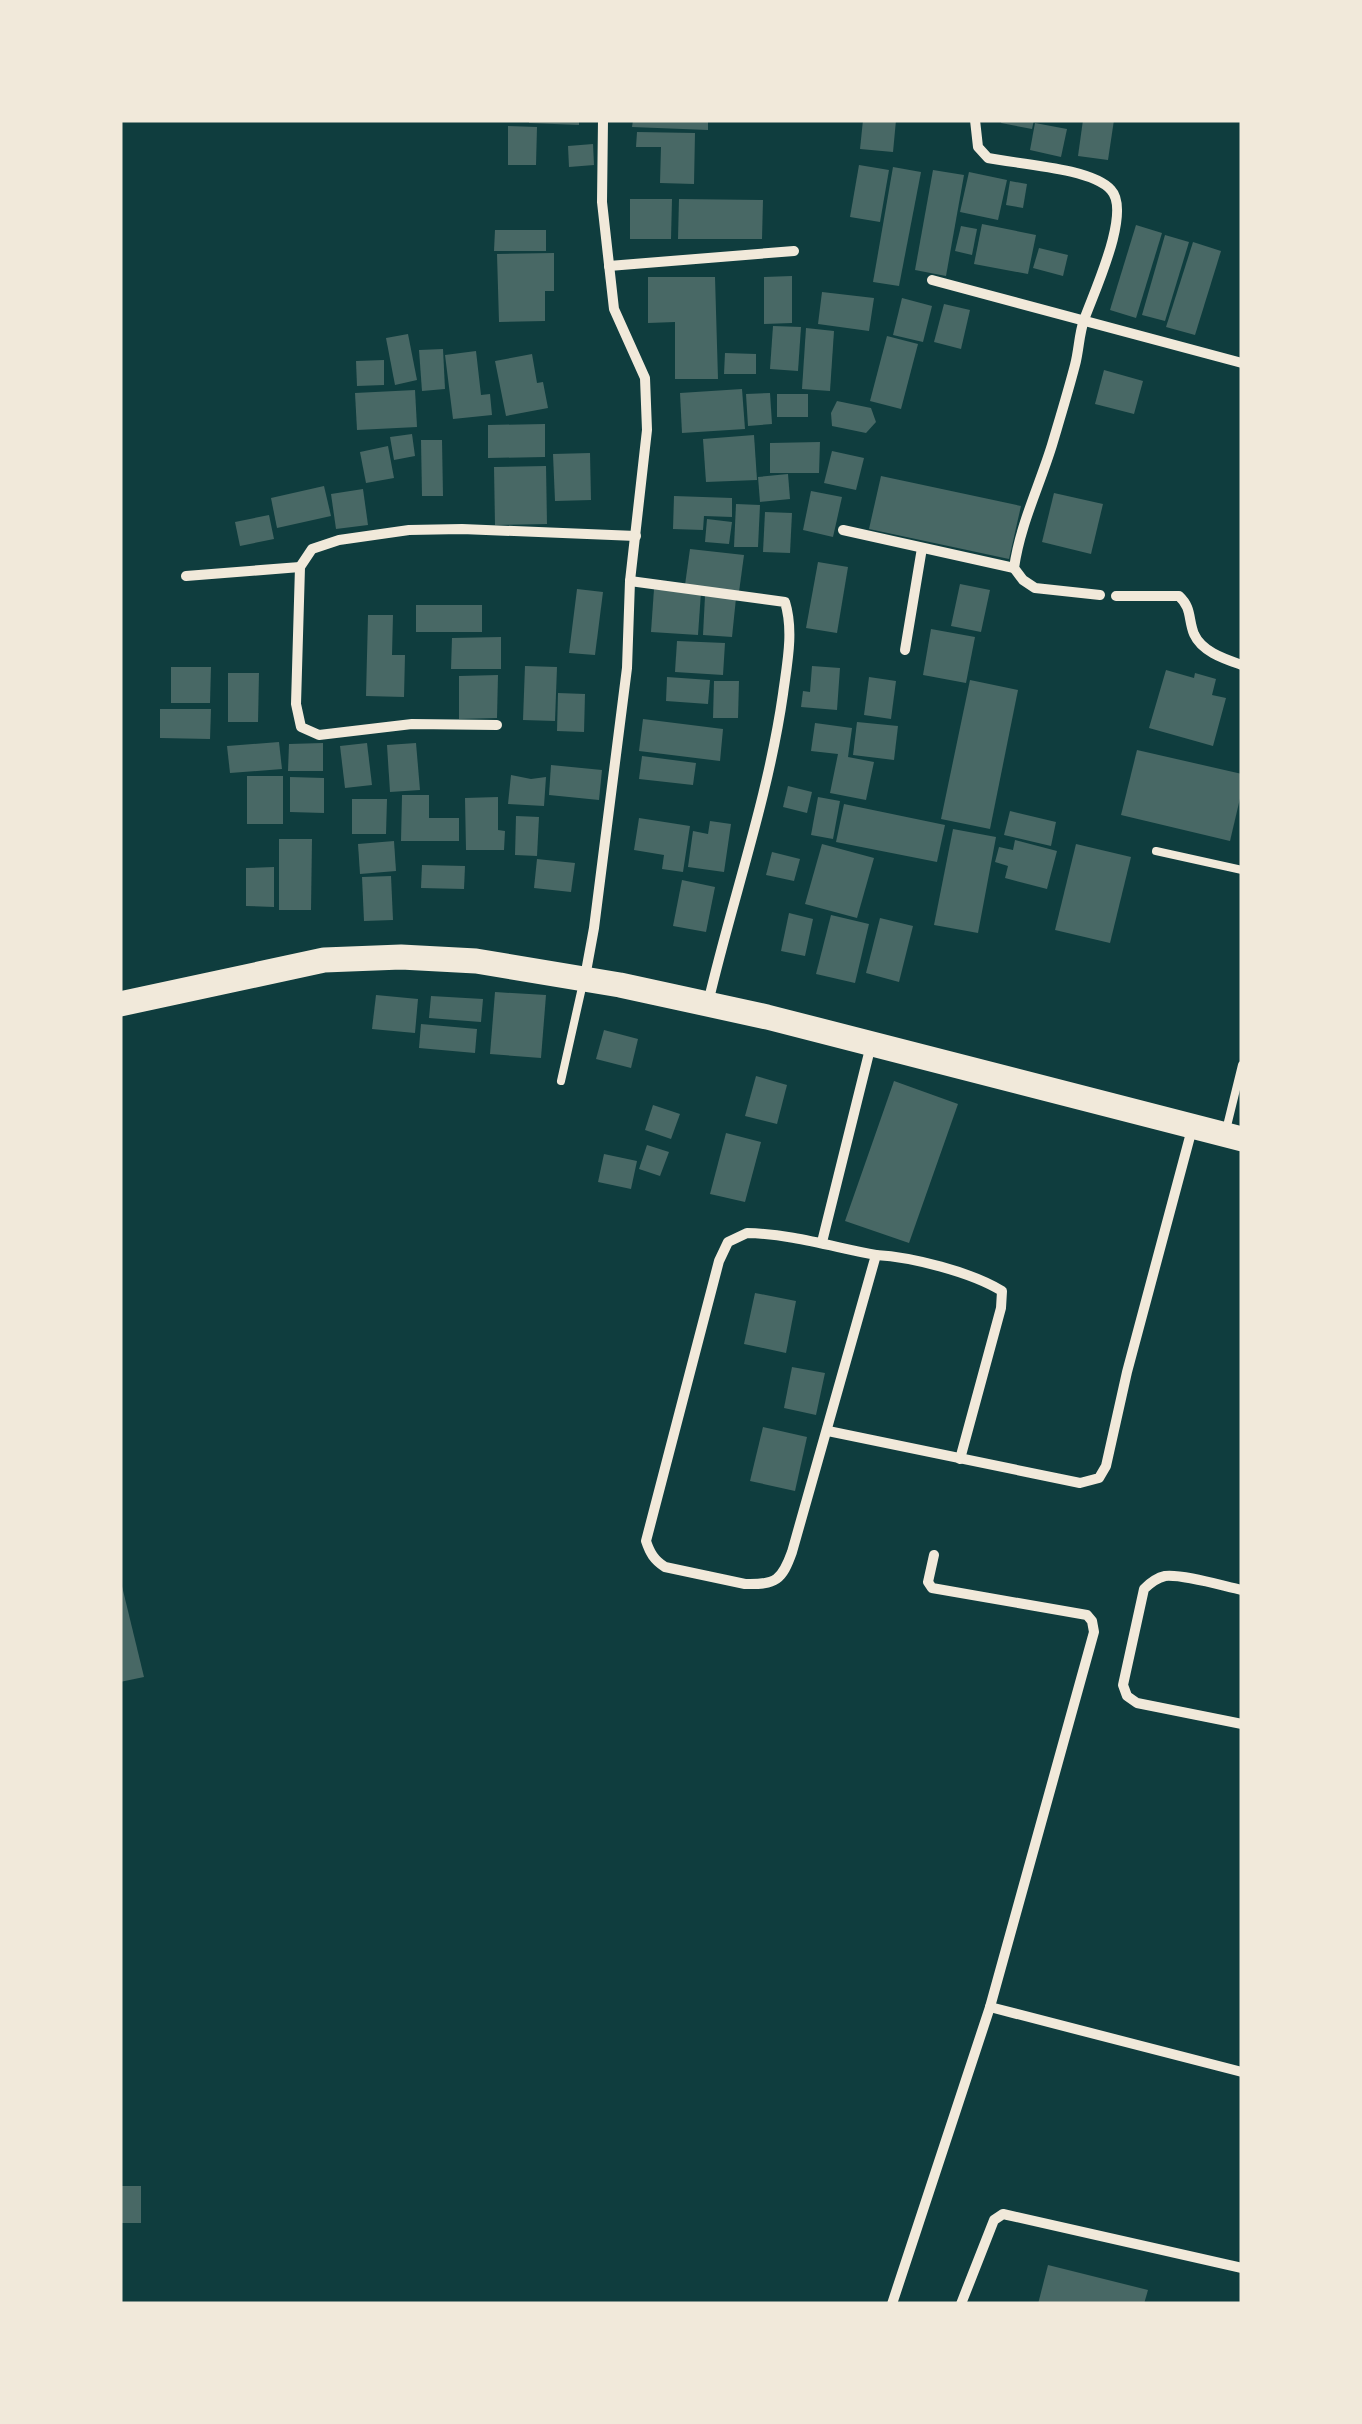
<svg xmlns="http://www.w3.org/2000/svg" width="1362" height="2424" font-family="Karla,sans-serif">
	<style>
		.building { fill: #486865 }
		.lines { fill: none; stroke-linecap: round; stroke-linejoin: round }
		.service { stroke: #f1e9da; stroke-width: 8 }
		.minor { stroke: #f1e9da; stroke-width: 10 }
		.primary { stroke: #f1e9da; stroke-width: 25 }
	</style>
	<rect width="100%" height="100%" fill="#0f3d3e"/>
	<!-- building -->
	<g class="building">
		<path d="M 529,120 L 579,120 L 579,125 L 529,123 Z"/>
		<path d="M 633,120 L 708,120 L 708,130 L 632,127 Z"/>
		<path d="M 863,120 L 896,120 L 893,152 L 860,149 Z"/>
		<path d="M 1002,120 L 1034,120 L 1032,129 L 1001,123 Z"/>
		<path d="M 1083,120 L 1114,120 L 1108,160 L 1078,156 Z"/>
		<path d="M 1035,123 L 1067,129 L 1061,157 L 1030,150 Z"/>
		<path d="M 508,126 L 537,127 L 536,165 L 508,165 Z"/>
		<path d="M 637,132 L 695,133 L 694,184 L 660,183 L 661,147 L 636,147 Z"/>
		<path d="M 593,144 L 594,165 L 569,167 L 568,146 Z"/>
		<path d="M 859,165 L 889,170 L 880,222 L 850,217 Z"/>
		<path d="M 893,167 L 921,172 L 899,286 L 873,282 Z"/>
		<path d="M 933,170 L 964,175 L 946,276 L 915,270 Z"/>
		<path d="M 969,172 L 1007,180 L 998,220 L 960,212 Z"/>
		<path d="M 1010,181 L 1027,184 L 1023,208 L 1006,205 Z"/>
		<path d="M 630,199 L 672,199 L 671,239 L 630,239 Z"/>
		<path d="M 679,199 L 763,200 L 762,239 L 678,239 Z"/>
		<path d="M 982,224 L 1036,235 L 1028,274 L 974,264 Z"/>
		<path d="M 1136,225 L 1162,233 L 1136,318 L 1110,310 Z"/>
		<path d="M 961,226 L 977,229 L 972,255 L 955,251 Z"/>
		<path d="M 495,230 L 546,230 L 546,251 L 494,251 Z"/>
		<path d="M 1165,235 L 1189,242 L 1165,321 L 1142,315 Z"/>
		<path d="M 1193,242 L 1221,251 L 1195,335 L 1166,327 Z"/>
		<path d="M 1039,248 L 1068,255 L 1063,276 L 1033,268 Z"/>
		<path d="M 554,253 L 554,291 L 545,291 L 545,321 L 499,322 L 497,254 Z"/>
		<path d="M 792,276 L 792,323 L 764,324 L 764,277 Z"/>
		<path d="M 648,277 L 715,277 L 718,379 L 675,379 L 675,322 L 648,323 Z"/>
		<path d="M 822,292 L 874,298 L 869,331 L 818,324 Z"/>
		<path d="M 902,298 L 932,306 L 923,342 L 893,335 Z"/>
		<path d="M 944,304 L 970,310 L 961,349 L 934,342 Z"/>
		<path d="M 773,326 L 801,327 L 798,371 L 770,369 Z"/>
		<path d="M 806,328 L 834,331 L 830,391 L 802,389 Z"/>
		<path d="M 408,334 L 417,380 L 395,385 L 386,338 Z"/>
		<path d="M 887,336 L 918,344 L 901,409 L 870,401 Z"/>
		<path d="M 443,349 L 445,389 L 422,391 L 419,350 Z"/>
		<path d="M 476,351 L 481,395 L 490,394 L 492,415 L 453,419 L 445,355 Z"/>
		<path d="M 725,353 L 756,354 L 756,374 L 724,374 Z"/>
		<path d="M 532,354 L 537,383 L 543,382 L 548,408 L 506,416 L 495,361 Z"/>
		<path d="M 384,360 L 384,385 L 357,386 L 356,361 Z"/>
		<path d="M 1104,370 L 1143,381 L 1134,414 L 1095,404 Z"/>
		<path d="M 742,389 L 745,429 L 682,433 L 680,393 Z"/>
		<path d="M 415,390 L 417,427 L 357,430 L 355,393 Z"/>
		<path d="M 770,393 L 772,424 L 748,426 L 746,394 Z"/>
		<rect x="777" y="394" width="31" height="23"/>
		<path d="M 837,401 L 871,408 L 876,422 L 866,433 L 832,426 L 831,413 Z"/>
		<path d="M 545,424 L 545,457 L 488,458 L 488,425 Z"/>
		<path d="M 412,434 L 415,456 L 394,460 L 390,437 Z"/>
		<path d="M 754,435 L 757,480 L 706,482 L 703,439 Z"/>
		<path d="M 421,440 L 442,440 L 443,496 L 422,496 Z"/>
		<path d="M 820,442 L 819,473 L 770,473 L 770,443 Z"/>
		<path d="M 388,446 L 394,478 L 366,483 L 360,452 Z"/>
		<path d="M 832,451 L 864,458 L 856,490 L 824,483 Z"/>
		<path d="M 590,453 L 591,500 L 555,501 L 553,454 Z"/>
		<path d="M 546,466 L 547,524 L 495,525 L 494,467 Z"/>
		<path d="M 788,474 L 790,499 L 760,502 L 758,477 Z"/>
		<path d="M 881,476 L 1021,506 L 1009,559 L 869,529 Z"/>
		<path d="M 324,486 L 331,516 L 277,528 L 271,498 Z"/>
		<path d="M 363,489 L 368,525 L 336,529 L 331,494 Z"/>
		<path d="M 811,491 L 842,497 L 833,537 L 803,530 Z"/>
		<path d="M 1054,493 L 1103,504 L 1091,554 L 1042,542 Z"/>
		<path d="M 674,496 L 732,498 L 732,517 L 704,516 L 703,530 L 673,529 Z"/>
		<path d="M 736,504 L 760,505 L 758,547 L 734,547 Z"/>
		<path d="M 765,512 L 792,513 L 790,553 L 763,552 Z"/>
		<path d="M 269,515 L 274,539 L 240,546 L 235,522 Z"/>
		<path d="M 707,519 L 732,522 L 729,544 L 705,542 Z"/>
		<path d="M 690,549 L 744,555 L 739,592 L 685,585 Z"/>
		<path d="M 818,562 L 848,567 L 837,633 L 806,628 Z"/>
		<path d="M 960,584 L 990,590 L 981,632 L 951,626 Z"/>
		<path d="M 577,589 L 603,592 L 595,655 L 569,653 Z"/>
		<path d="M 654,589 L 701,592 L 698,635 L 651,632 Z"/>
		<path d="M 705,596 L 736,598 L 732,637 L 703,635 Z"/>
		<rect x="416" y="605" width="66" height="27"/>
		<path d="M 368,615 L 393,615 L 392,655 L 405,655 L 404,697 L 366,696 Z"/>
		<path d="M 931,629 L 975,637 L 966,683 L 923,675 Z"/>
		<path d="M 501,637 L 501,669 L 451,669 L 452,638 Z"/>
		<path d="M 677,641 L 725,643 L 723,675 L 675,672 Z"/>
		<path d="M 525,666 L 557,667 L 555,721 L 523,720 Z"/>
		<path d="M 812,666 L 840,668 L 837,710 L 801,707 L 803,691 L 810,692 Z"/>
		<path d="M 171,667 L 211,667 L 210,703 L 171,703 Z"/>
		<path d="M 1166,670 L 1194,678 L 1195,673 L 1216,679 L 1212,695 L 1226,698 L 1213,746 L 1149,728 Z"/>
		<path d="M 228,673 L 259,673 L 258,722 L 228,722 Z"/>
		<path d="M 498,675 L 497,718 L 459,719 L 459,676 Z"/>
		<path d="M 667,677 L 710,680 L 708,704 L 666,701 Z"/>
		<path d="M 869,677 L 896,681 L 891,719 L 864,715 Z"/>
		<path d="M 970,680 L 1018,690 L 990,829 L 941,819 Z"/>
		<path d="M 714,681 L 739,681 L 738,718 L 713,718 Z"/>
		<path d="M 558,693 L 585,694 L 584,732 L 557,731 Z"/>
		<path d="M 160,709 L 211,709 L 210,739 L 160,738 Z"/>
		<path d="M 643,719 L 723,729 L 720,761 L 639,751 Z"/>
		<path d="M 857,722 L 898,726 L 894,760 L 853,755 Z"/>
		<path d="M 815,723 L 852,728 L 848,757 L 874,762 L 866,800 L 830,793 L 838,754 L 811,751 Z"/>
		<path d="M 279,742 L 282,769 L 230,773 L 227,746 Z"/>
		<path d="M 323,743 L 323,771 L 288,771 L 289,744 Z"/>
		<path d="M 367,743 L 372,785 L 345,788 L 340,746 Z"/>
		<path d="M 416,743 L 420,790 L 390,792 L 387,745 Z"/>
		<path d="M 1137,750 L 1242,774 L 1242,790 L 1230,841 L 1121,815 Z"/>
		<path d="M 642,756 L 696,763 L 693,785 L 639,779 Z"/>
		<path d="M 551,765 L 602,770 L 599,800 L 549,795 Z"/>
		<path d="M 511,775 L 531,779 L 546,777 L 544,806 L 508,804 Z"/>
		<rect x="247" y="776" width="36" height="48"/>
		<path d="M 290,777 L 324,778 L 324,813 L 290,812 Z"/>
		<path d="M 788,786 L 812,792 L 807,813 L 783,807 Z"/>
		<path d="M 402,795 L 429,795 L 429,818 L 459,818 L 459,841 L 401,841 Z"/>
		<path d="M 498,797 L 498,830 L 505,831 L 504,850 L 466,850 L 465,798 Z"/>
		<path d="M 818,797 L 840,801 L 833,839 L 811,835 Z"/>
		<path d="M 352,799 L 387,799 L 386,834 L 352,834 Z"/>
		<path d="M 844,804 L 945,825 L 937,862 L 836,842 Z"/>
		<path d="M 1010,811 L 1056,822 L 1051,846 L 1004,835 Z"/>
		<path d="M 516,816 L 539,817 L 537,856 L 515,855 Z"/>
		<path d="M 639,818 L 690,826 L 683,872 L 662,869 L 664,855 L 634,850 Z"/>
		<path d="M 710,821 L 731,824 L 724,872 L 688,867 L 693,831 L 708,834 Z"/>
		<path d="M 953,829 L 996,837 L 978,933 L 934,925 Z"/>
		<path d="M 279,839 L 312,839 L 311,910 L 279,910 Z"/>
		<path d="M 1015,840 L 1057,851 L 1047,889 L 1005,878 L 1008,866 L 995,862 L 999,847 L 1013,850 Z"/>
		<path d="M 394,841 L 396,871 L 360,874 L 358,844 Z"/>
		<path d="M 822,844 L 874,858 L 857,918 L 805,904 Z"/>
		<path d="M 1076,844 L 1131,857 L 1110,943 L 1055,930 Z"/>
		<path d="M 772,852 L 800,859 L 794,881 L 766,875 Z"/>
		<path d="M 537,859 L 575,863 L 571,892 L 534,888 Z"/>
		<path d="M 422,865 L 465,866 L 464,889 L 421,888 Z"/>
		<path d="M 274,867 L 274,907 L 246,906 L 246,868 Z"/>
		<path d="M 391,876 L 393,920 L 364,921 L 362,877 Z"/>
		<path d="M 682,880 L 715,887 L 706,932 L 673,926 Z"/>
		<path d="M 789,913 L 813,919 L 805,956 L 781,951 Z"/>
		<path d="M 831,915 L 869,924 L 855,983 L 816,974 Z"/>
		<path d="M 880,918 L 913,926 L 899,982 L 866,973 Z"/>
		<path d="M 495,992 L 546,995 L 541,1058 L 490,1054 Z"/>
		<path d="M 376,995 L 418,999 L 415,1033 L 372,1029 Z"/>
		<path d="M 431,996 L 483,999 L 481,1022 L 429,1018 Z"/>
		<path d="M 421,1024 L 477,1029 L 475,1053 L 419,1048 Z"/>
		<path d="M 604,1030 L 638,1039 L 631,1068 L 596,1059 Z"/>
		<path d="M 756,1076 L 787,1085 L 777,1124 L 745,1116 Z"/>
		<path d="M 894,1081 L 958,1104 L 909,1243 L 845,1221 Z"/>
		<path d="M 653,1105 L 680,1114 L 671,1139 L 645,1130 Z"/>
		<path d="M 726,1133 L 761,1142 L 745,1202 L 710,1194 Z"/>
		<path d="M 647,1145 L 669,1152 L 660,1176 L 639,1169 Z"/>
		<path d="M 604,1154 L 637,1161 L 631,1189 L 598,1182 Z"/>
		<path d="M 755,1293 L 796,1301 L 786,1353 L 744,1344 Z"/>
		<path d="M 792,1367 L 825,1373 L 816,1415 L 784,1408 Z"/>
		<path d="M 763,1427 L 807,1437 L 795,1491 L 750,1481 Z"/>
		<path d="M 120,1578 L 144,1677 L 120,1682 Z"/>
		<rect x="120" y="2186" width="21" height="37"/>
		<path d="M 1048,2265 L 1148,2290 L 1144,2304 L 1038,2304 Z"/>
	</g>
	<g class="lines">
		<!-- service -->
		<g class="service">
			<path d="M 1156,851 L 1242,870"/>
			<path d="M 561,1081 L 583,983"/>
			<path d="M 1226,1130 L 1242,1065"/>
		</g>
		<!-- minor -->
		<g class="minor">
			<path d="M 975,120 L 978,147 L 988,158 C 1017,164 1092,168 1111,190 C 1132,212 1093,294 1084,320 C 1079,334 1079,350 1075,365 C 1068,392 1060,418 1052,445 C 1039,487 1020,525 1014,568 L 1023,580 L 1035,588 L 1100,595"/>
			<path d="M 609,266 L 794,251"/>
			<path d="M 932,280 L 1242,363"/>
			<path d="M 843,530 L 1014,568"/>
			<path d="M 186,576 L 300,567"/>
			<path d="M 630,581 L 785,602 C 794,631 787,664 783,694 C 768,799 732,900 708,1003"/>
			<path d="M 1116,596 L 1179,596 C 1192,608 1188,619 1194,634 C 1202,652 1225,659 1242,665"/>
			<path d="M 905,650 L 922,548"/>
			<path d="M 497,725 L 412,724 L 319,735 L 301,727 L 296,704 L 300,567 L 312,549 L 339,540 L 409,530 L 462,529 L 636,536"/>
			<path d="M 585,977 L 594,928 L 627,668 L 630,581 L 647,430 L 645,378 L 614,309 L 602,202 L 603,120"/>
			<path d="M 747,1233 C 791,1234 833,1247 876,1255 L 792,1552 C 782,1580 776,1585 745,1584 L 665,1567 C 654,1560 650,1553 646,1541 L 719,1261 L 728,1242 Z"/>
			<path d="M 822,1242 L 871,1045"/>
			<path d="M 876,1255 C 912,1257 971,1272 1002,1291 L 1001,1308 L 960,1459"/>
			<path d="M 828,1431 L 1080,1483 L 1099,1478 L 1106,1466 L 1127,1372 L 1192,1129"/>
			<path d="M 1242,1590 C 1223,1586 1183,1574 1165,1576 C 1156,1578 1150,1583 1144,1589 L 1123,1685 L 1127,1696 L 1137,1703 L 1242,1724"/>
			<path d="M 990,2007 L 1242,2072"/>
			<path d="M 892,2304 L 990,2007 L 1094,1632 L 1092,1621 L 1087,1615 L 932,1588 L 928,1582 L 934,1555"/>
			<path d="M 961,2304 L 994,2220 L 1003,2214 L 1242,2268"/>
		</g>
		<!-- primary -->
		<path class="primary" d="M 120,1004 L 324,960 L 401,957 L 476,961 L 620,985 L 767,1017 L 1242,1139"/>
	</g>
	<!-- border -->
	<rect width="1362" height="2424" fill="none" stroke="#f1e9da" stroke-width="245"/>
</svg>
